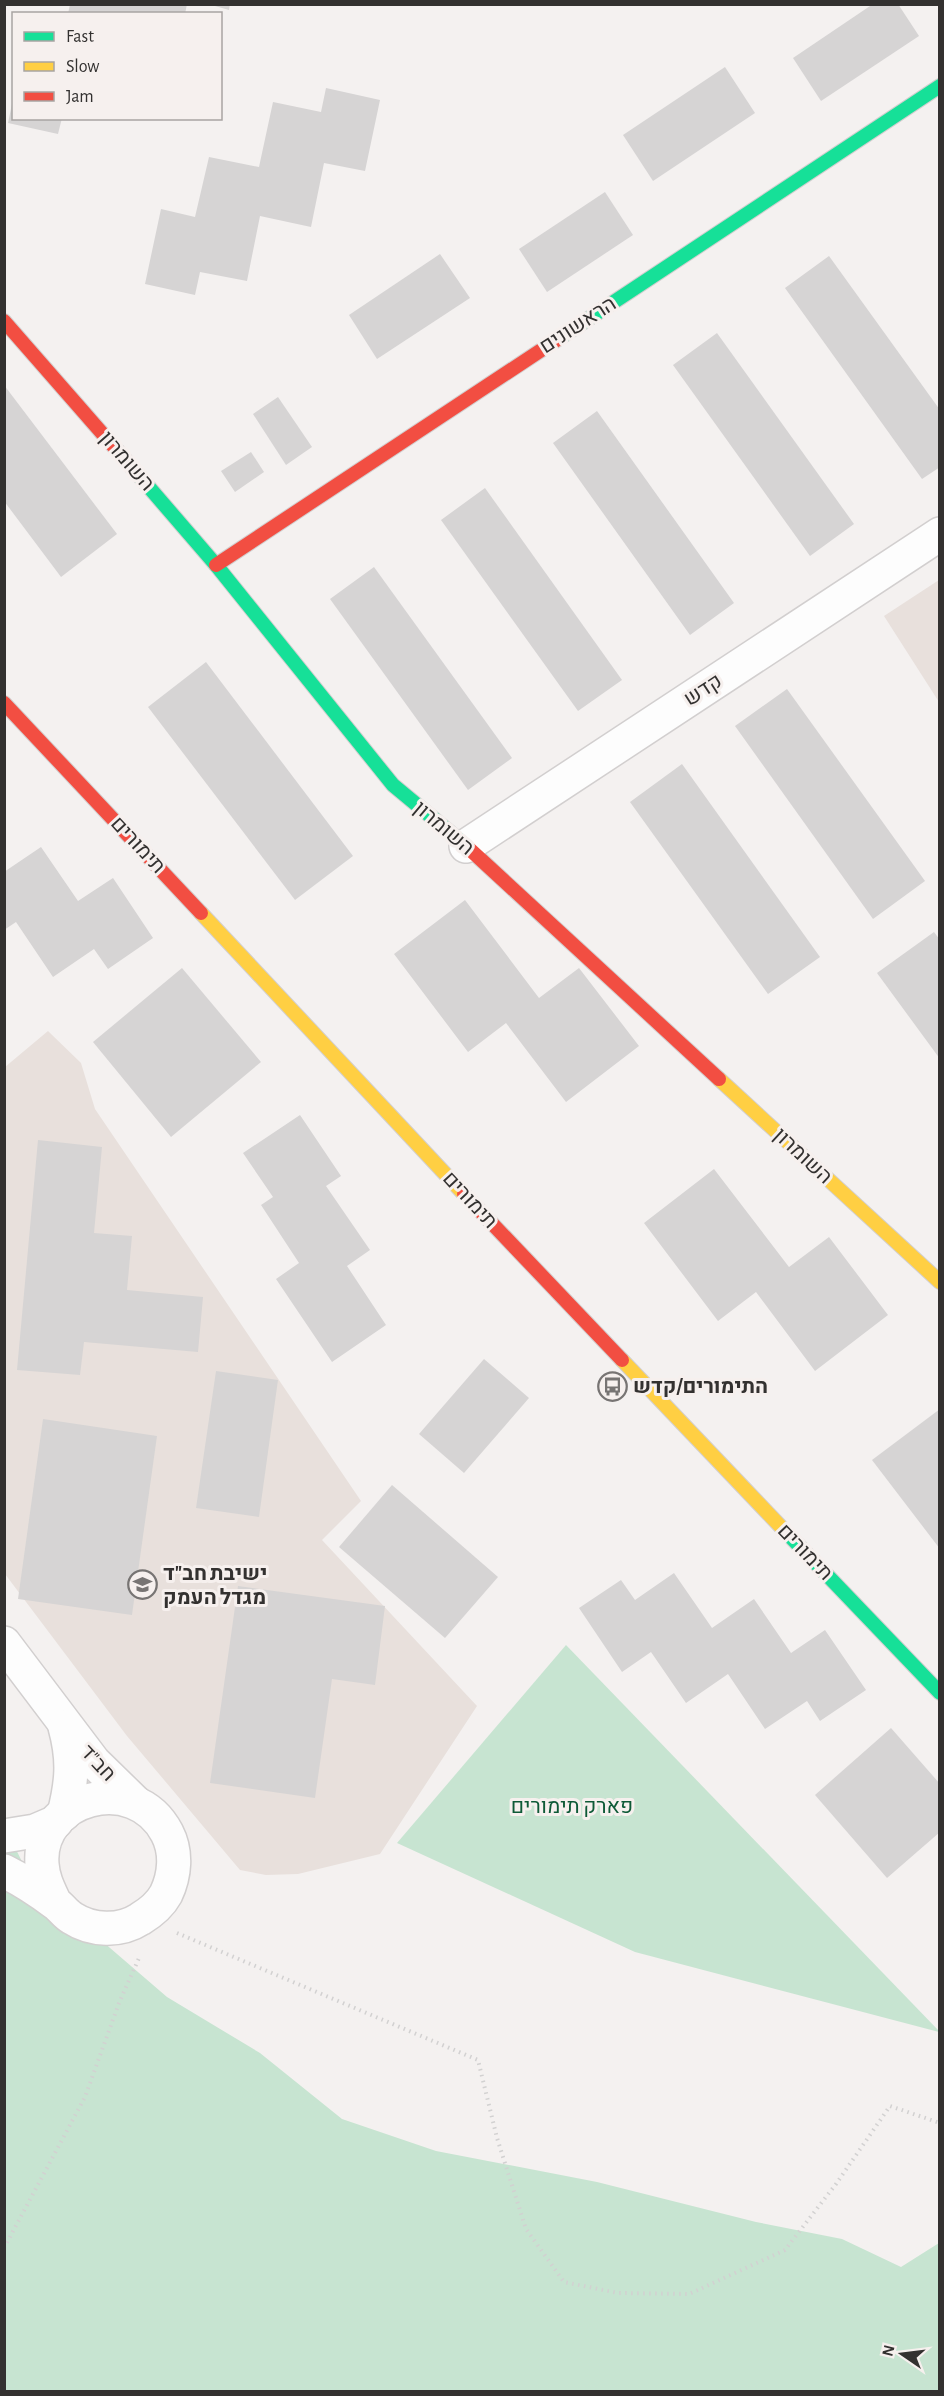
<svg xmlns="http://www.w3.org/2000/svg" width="944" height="2396" font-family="'Alegreya Sans',Heebo,sans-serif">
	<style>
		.built { fill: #e8e0dc }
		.green { fill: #c7e4d1 }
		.building { fill: #d6d4d4 }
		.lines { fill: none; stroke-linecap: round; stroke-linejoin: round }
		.street-casing { stroke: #d2cfcf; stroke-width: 36 }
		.fast-casing { stroke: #d2cfcf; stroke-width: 16 }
		.slow-casing { stroke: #d2cfcf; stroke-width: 16 }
		.jam-casing { stroke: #d2cfcf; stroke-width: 16 }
		.path { stroke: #d2d1d1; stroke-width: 4; stroke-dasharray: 1.5 4.5; stroke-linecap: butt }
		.street { stroke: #fdfdfd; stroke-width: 33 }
		.fast { stroke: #16e098; stroke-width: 14 }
		.slow { stroke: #ffcf43; stroke-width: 14 }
		.jam { stroke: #f24e42; stroke-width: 14 }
		.labels { text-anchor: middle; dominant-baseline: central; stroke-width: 6; stroke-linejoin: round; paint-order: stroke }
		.street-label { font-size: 21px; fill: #333130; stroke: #f6f0ee }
		.poi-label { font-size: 21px; font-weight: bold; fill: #333130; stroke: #f6f0ee; text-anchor: start }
		.park-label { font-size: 21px; fill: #0e5a37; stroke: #f6f0ee }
	</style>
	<rect width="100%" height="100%" fill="#f4f1f0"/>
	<!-- built -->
	<g class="built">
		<path d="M 939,580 L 939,702 L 884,616 Z"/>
		<path d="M 48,1031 L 81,1063 L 95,1109 L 361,1501 L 322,1540 L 477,1706 L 380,1854 L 298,1874 L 266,1875 L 240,1870 L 127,1736 L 5,1574 L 5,1067 Z"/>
	</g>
	<!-- green -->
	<g class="green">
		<path d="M 566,1645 L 939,2031 L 939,2032 L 635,1952 L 397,1843 Z"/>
		<path d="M 4,1825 L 31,1880 L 167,1997 L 260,2053 L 342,2119 L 436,2151 L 597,2182 L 756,2222 L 842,2239 L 901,2267 L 939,2243 L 939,2391 L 5,2391 Z"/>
	</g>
	<!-- building -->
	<g class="building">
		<path d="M 70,4 L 122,6 L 187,4 L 185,14 L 68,14 Z"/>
		<path d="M 208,4 L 230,4 L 229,10 Z"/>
		<path d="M 873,4 L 898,4 L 919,36 L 821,101 L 793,58 Z"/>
		<path d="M 725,67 L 755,113 L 653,181 L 623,135 Z"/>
		<path d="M 326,88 L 380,100 L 365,171 L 324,163 L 311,227 L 260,216 L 247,281 L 200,272 L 195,295 L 145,284 L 161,209 L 195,217 L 209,157 L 259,167 L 273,102 L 321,112 Z"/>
		<path d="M 12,104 L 14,118 L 62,118 L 58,134 L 8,123 Z"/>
		<path d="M 605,192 L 633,235 L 547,292 L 519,249 Z"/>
		<path d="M 440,254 L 470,298 L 377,359 L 349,315 Z"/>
		<path d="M 829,256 L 940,410 L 940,467 L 922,479 L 785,288 Z"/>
		<path d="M 717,333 L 854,524 L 810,556 L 673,365 Z"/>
		<path d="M 4,385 L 117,534 L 61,577 L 4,501 Z"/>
		<path d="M 278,397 L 312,447 L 286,465 L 253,414 Z"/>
		<path d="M 597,411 L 734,603 L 690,635 L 553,443 Z"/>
		<path d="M 251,452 L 264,472 L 235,492 L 221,471 Z"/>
		<path d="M 485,488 L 622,680 L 578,711 L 441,520 Z"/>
		<path d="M 374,567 L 512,758 L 468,790 L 330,599 Z"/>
		<path d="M 206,662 L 353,856 L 295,900 L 148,707 Z"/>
		<path d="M 787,689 L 925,881 L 873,919 L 735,726 Z"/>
		<path d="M 682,764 L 820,957 L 768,994 L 630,802 Z"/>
		<path d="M 41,847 L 78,901 L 113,878 L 153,938 L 108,969 L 94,949 L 53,977 L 16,922 L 4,930 L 4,872 Z"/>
		<path d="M 465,900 L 539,998 L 579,968 L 639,1046 L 566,1102 L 506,1023 L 468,1052 L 394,954 Z"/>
		<path d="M 934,932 L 940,940 L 940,1059 L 877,973 Z"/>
		<path d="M 182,968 L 261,1062 L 171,1137 L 93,1042 Z"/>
		<path d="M 300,1115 L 341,1176 L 326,1186 L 370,1250 L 347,1266 L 386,1325 L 332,1362 L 276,1279 L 299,1263 L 261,1205 L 273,1197 L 243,1153 Z"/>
		<path d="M 38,1140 L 102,1147 L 94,1233 L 132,1236 L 127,1290 L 203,1297 L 198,1352 L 84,1342 L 80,1375 L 17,1370 Z"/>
		<path d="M 714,1169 L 789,1267 L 829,1237 L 888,1315 L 815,1371 L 756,1292 L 718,1321 L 644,1223 Z"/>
		<path d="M 484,1359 L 529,1398 L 464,1473 L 419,1434 Z"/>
		<path d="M 216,1371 L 278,1380 L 259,1517 L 196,1508 Z"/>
		<path d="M 940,1409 L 940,1549 L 872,1460 Z"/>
		<path d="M 43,1419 L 157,1436 L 132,1615 L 18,1599 Z"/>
		<path d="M 392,1485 L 498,1577 L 445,1638 L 339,1547 Z"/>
		<path d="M 674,1573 L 712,1628 L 754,1599 L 791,1653 L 825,1630 L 866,1690 L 820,1721 L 807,1701 L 765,1729 L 728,1674 L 686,1703 L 651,1652 L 622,1672 L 579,1608 L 621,1580 L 635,1600 Z"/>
		<path d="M 238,1586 L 385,1606 L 375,1685 L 332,1679 L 315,1798 L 210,1783 Z"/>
		<path d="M 891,1728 L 940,1784 L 940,1832 L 887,1878 L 815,1795 Z"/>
	</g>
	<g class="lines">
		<defs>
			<g id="street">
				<path d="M 466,846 L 940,534"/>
				<path d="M 4,1643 L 94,1762 L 135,1802"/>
				<path d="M 64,1814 C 72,1782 74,1760 65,1727"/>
				<path d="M 4,1836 L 35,1831 L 56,1822"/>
				<path d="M 4,1871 C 22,1880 39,1891 55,1903 C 61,1907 65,1914 72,1918 C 92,1931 120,1932 140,1919 C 150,1913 160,1905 166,1894 C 175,1875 177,1852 167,1833 C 134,1770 37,1798 42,1864 C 43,1879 49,1890 55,1903"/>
			</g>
			<g id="fast">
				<path d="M 561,337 L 940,86"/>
				<path d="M 129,464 L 216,565 L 393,785 L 464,844"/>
				<path d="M 782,1528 L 940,1693"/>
			</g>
			<g id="slow">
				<path d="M 201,913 L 464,1194"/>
				<path d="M 719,1079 L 940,1282"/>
				<path d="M 622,1360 L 782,1528"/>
			</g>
			<g id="jam">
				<path d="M 4,321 L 129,464"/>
				<path d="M 216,565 L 561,337"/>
				<path d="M 4,703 L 201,913"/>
				<path d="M 464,844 L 719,1079"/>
				<path d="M 464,1194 L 622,1360"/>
			</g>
		</defs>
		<!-- street casing -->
		<use href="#street" class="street-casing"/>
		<!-- fast casing -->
		<use href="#fast" class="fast-casing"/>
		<!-- slow casing -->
		<use href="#slow" class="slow-casing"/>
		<!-- jam casing -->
		<use href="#jam" class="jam-casing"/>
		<!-- path -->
		<g class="path">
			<path d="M 177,1933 L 478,2060 L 497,2138 L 526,2229 L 564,2282 L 618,2293 L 689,2294 L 785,2250 L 836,2184 L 890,2106 L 940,2123"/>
			<path d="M 4,2248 L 85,2097 L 119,2003 L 139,1958"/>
		</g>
		<!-- street -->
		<use href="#street" class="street"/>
		<!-- fast -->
		<use href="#fast" class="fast"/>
		<!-- slow -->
		<use href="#slow" class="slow"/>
		<!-- jam -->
		<use href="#jam" class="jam"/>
	</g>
	<!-- icons -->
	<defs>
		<symbol id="bus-ring" viewBox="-11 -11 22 22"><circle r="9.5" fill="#f6f0ee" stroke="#777473" stroke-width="1.5"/><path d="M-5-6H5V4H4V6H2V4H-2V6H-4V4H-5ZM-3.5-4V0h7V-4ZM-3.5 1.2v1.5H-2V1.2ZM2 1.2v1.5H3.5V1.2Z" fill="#777473"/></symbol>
		<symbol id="school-ring" viewBox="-11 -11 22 22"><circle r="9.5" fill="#f6f0ee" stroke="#777473" stroke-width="1.5"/><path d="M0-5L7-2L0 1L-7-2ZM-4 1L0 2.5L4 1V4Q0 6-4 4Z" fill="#777473"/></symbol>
	</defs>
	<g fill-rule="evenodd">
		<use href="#bus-ring" x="596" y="1370" width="33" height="33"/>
		<use href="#school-ring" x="126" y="1568" width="33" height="33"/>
	</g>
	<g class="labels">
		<!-- street labels -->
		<g class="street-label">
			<text transform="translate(578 325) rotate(-33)">הראשונים</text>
			<text transform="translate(127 461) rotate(49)">השומרון</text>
			<text transform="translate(703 690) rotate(-33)">קדש</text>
			<text transform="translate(444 828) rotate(40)">השומרון</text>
			<text transform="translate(138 845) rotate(47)">תימורים</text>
			<text transform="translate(803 1156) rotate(43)">השומרון</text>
			<text transform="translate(470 1200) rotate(47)">תימורים</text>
			<text transform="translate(805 1552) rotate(46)">תימורים</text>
			<text transform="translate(98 1763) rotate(47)">חב"ד</text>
		</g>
		<!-- poi labels -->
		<g class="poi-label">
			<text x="633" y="1386">התימורים/קדש</text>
			<text x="163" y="1573">ישיבת חב"ד<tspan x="163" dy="24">מגדל העמק</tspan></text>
		</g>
		<!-- park labels -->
		<g class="park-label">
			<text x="572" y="1806">פארק תימורים</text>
		</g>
	</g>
	<!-- border -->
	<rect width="944" height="2396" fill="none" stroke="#333130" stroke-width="12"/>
	<!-- legend -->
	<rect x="12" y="12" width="210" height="108" fill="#f6f0ee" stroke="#a8a4a2" stroke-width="1.5"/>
	<rect x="24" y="32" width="30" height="9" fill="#16e098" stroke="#a8a4a2" stroke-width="1.5"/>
	<text x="66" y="42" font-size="18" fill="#333130">Fast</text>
	<rect x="24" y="62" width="30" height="9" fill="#ffcf43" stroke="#a8a4a2" stroke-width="1.5"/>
	<text x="66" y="72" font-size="18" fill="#333130">Slow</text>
	<rect x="24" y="92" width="30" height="9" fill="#f24e42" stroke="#a8a4a2" stroke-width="1.5"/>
	<text x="66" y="102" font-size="18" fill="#333130">Jam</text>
	<!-- north arrow -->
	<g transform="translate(902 2354) rotate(284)" stroke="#f6f0ee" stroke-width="4.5" paint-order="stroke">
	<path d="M0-4.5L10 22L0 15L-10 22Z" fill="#333130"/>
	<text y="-9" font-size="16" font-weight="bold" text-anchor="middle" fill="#333130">N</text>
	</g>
</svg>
